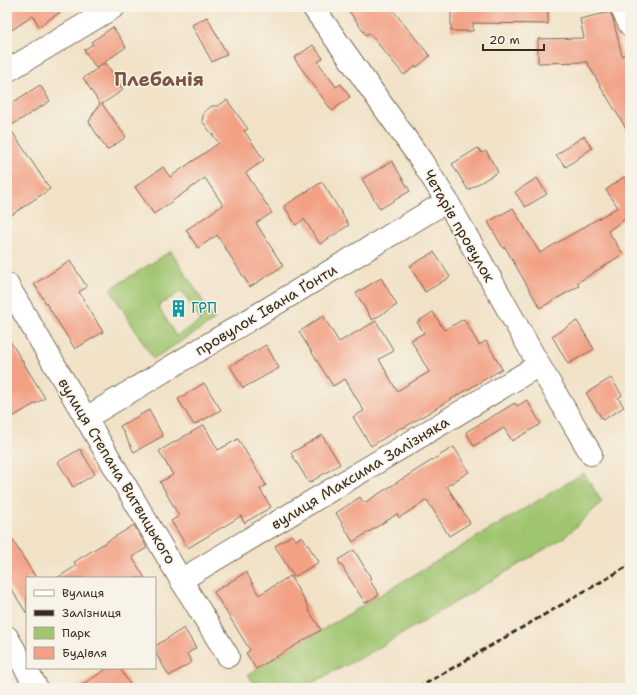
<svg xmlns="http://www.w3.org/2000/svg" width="637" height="695" font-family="'Shantell Sans',sans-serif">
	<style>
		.green { fill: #a0c56f; stroke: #6e7846; fill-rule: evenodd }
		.building { fill: #f2a185 }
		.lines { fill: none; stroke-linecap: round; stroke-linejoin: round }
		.minor-casing { stroke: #7b6a59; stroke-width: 24 }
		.minor { stroke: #fff; stroke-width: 22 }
		.rail { stroke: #3b2a1e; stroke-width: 3; stroke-dasharray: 6 3; stroke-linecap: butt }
		.labels { text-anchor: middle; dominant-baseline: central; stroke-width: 3; stroke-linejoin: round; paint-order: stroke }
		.street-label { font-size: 15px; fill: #3b2a1e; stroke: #f7f3e8 }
		.culture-label { font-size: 15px; fill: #0d838f; stroke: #f7f3e8; text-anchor: start }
		.district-label { font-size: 19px; font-weight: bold; fill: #7b5442; stroke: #f7f3e8 }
	</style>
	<rect width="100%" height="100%" fill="#f7f3e8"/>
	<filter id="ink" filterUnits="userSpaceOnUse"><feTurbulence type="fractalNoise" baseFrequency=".025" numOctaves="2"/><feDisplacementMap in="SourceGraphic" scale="8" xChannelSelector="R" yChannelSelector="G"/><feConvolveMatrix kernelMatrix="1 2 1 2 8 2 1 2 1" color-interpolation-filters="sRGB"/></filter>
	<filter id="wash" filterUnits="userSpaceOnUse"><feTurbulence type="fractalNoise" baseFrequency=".012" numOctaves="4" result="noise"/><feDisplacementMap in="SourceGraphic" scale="16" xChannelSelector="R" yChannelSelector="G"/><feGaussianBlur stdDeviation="0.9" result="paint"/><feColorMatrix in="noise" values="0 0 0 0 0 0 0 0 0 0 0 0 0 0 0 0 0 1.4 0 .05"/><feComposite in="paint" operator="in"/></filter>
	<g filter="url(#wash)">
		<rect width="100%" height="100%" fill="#f1e2c7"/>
		<!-- green -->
		<g class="green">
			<path d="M 171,251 L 215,320 L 153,359 L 110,289 ZM 182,291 L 201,321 L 176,336 L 158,306 Z"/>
			<path d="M 584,473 L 602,502 L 565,537 L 368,654 L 302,688 L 256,688 L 248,674 Z"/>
		</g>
		<g id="blocks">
			<!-- building -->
			<g class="building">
				<path d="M 7,7 L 68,7 L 39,26 L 33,16 L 7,33 Z"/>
				<path d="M 346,7 L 390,7 L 430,56 L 417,67 L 416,66 L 404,75 L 369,33 L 366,35 Z"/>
				<path d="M 457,7 L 548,7 L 548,24 L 473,23 L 473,31 L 451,31 L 451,11 L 457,11 Z"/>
				<path d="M 610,12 L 613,19 L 622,56 L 630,51 L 630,135 L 606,95 L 606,96 L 587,62 L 538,63 L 538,39 L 584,38 L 580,19 Z"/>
				<path d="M 207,17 L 227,54 L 212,62 L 192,25 Z"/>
				<path d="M 113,27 L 126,47 L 96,68 L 84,50 L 93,44 L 91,42 Z"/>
				<path d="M 313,45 L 323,58 L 318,62 L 336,87 L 341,84 L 350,97 L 332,111 L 294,58 Z"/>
				<path d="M 106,63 L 123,90 L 102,104 L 126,137 L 107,150 L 89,122 L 93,114 L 100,104 L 83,78 Z"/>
				<path d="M 40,85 L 50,101 L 9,127 L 50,189 L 7,218 L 7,106 Z"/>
				<path d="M 227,100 L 248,129 L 244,131 L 264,160 L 246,173 L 272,213 L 256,223 L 283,266 L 250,287 L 217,235 L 198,248 L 186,230 L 223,205 L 205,178 L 154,214 L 135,187 L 163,167 L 170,177 L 219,143 L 202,121 L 204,112 L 212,106 L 218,106 Z"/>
				<path d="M 584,136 L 592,148 L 566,167 L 556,155 Z"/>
				<path d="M 478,148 L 482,153 L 486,151 L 498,172 L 468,190 L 452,164 Z"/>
				<path d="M 392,161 L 410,191 L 380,209 L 362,179 Z"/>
				<path d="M 624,177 L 630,186 L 630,223 L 626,218 L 608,231 L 623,254 L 577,283 L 579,286 L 540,308 L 505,247 L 503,248 L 488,222 L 513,208 L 540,253 L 618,207 L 606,190 Z"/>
				<path d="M 537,178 L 547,194 L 525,207 L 515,192 Z"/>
				<path d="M 322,182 L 349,225 L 320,244 L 304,219 L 296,225 L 284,206 Z"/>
				<path d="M 434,252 L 450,277 L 425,292 L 410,266 Z"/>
				<path d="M 70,261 L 87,287 L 79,292 L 103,332 L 75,349 L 34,284 Z"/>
				<path d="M 381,278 L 397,305 L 372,320 L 356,293 Z"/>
				<path d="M 433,312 L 444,330 L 464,319 L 479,345 L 486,341 L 502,369 L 403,428 L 402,427 L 371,446 L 353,417 L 364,411 L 345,379 L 333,386 L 299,332 L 323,316 L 339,342 L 376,321 L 394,351 L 379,359 L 397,391 L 429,372 L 411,340 L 424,333 L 417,322 Z"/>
				<path d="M 577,321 L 594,349 L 568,364 L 552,336 Z"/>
				<path d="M 7,336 L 45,398 L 14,416 L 7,405 Z"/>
				<path d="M 266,345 L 279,368 L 243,388 L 230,366 Z"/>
				<path d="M 611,378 L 622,395 L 618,398 L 624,407 L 603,420 L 586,393 Z"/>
				<path d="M 204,383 L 221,410 L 194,425 L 178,399 Z"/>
				<path d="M 527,400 L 541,424 L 512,441 L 504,428 L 474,446 L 466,432 L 515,403 L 517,406 Z"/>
				<path d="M 149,410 L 163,436 L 134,452 L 120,426 Z"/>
				<path d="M 204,425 L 218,450 L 238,439 L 266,485 L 260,489 L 271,507 L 244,523 L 241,516 L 188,548 L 171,521 L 179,516 L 160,482 L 173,475 L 159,451 Z"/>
				<path d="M 322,435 L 340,464 L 309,483 L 291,453 Z"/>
				<path d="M 454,447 L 469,472 L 447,486 L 470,523 L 449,536 L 427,500 L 399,518 L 397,514 L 353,542 L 336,513 L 360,497 L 364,503 L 442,454 Z"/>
				<path d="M 80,449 L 95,474 L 73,487 L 58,462 Z"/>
				<path d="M 134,525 L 147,548 L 132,557 L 145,578 L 57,578 L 76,566 L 74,562 Z"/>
				<path d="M 7,531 L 36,578 L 27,578 L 27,614 L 7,582 Z"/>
				<path d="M 292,535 L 295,541 L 302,536 L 319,562 L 294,577 L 275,546 Z"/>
				<path d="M 354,550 L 371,578 L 369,579 L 379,595 L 365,603 L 338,560 Z"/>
				<path d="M 246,572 L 259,595 L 290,576 L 309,608 L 308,609 L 321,630 L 256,669 L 246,653 L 250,650 L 214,592 Z"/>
				<path d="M 184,628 L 196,648 L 187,654 L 192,662 L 169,676 L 155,652 L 155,646 Z"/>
				<path d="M 108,668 L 120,668 L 132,688 L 77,688 Z"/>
			</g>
		</g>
	</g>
	<g filter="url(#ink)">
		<use href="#blocks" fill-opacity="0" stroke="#7b6a59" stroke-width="1"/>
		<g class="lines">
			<defs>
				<g id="minor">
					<path d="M 313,7 L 421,160 L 447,201 L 539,365 L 591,454"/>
					<path d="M 621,7 L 630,25"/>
					<path d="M 7,71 L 114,7"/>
					<path d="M 7,284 L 181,580 L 228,656"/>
					<path d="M 86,418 L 447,201"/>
					<path d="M 181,580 L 539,365"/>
					<path d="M 7,637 L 37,688"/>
				</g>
			</defs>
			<!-- minor casing -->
			<use href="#minor" class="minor-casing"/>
			<!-- minor -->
			<use href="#minor" class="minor"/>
			<!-- rail -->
			<path class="rail" d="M 418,688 L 630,565"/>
		</g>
	</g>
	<!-- icons -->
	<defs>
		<symbol id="building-bare" viewBox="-9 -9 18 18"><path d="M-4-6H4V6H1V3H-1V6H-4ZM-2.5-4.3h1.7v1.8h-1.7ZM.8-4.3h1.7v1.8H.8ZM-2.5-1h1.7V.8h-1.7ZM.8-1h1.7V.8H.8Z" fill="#0f9aa8" stroke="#f7f3e8" stroke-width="2.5" paint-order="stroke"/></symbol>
	</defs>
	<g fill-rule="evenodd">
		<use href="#building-bare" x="166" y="296" width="25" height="25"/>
	</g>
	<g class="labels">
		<!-- street labels -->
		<g class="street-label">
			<text transform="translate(459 226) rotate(60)">Четарів провулок</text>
			<text transform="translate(266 310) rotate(-31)">провулок Івана Ґонти</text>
			<text transform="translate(117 471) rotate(59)">вулиця Степана Витвицького</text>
			<text transform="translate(360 473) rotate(-31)">вулиця Максима Залізняка</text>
		</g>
		<!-- culture labels -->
		<g class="culture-label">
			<text x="191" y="308">ГРП</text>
		</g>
		<!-- district labels -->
		<g class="district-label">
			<text x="159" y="79">Плебанія</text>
		</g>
	</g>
	<!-- margin -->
	<rect width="637" height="695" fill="none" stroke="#f7f3e8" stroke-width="24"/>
	<!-- legend -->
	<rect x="26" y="577" width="130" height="92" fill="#f7f3e8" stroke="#aca397"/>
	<rect x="34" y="590" width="20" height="6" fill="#ffffff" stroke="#aca397"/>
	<text x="62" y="597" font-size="12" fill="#3b2a1e">Вулиця</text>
	<rect x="34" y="610" width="20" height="6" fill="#3b2a1e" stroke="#aca397"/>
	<text x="62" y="617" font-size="12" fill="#3b2a1e">Залізниця</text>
	<rect x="34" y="627" width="20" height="12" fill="#a0c56f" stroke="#aca397"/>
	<text x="62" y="637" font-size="12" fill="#3b2a1e">Парк</text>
	<rect x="34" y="647" width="20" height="12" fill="#f2a185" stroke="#aca397"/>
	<text x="62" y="657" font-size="12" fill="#3b2a1e">Будівля</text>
	<!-- scale -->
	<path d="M483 44v6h61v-6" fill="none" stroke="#3b2a1e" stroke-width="2"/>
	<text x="489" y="44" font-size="12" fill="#3b2a1e" stroke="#f7f3e8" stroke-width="3" paint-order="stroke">20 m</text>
</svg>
